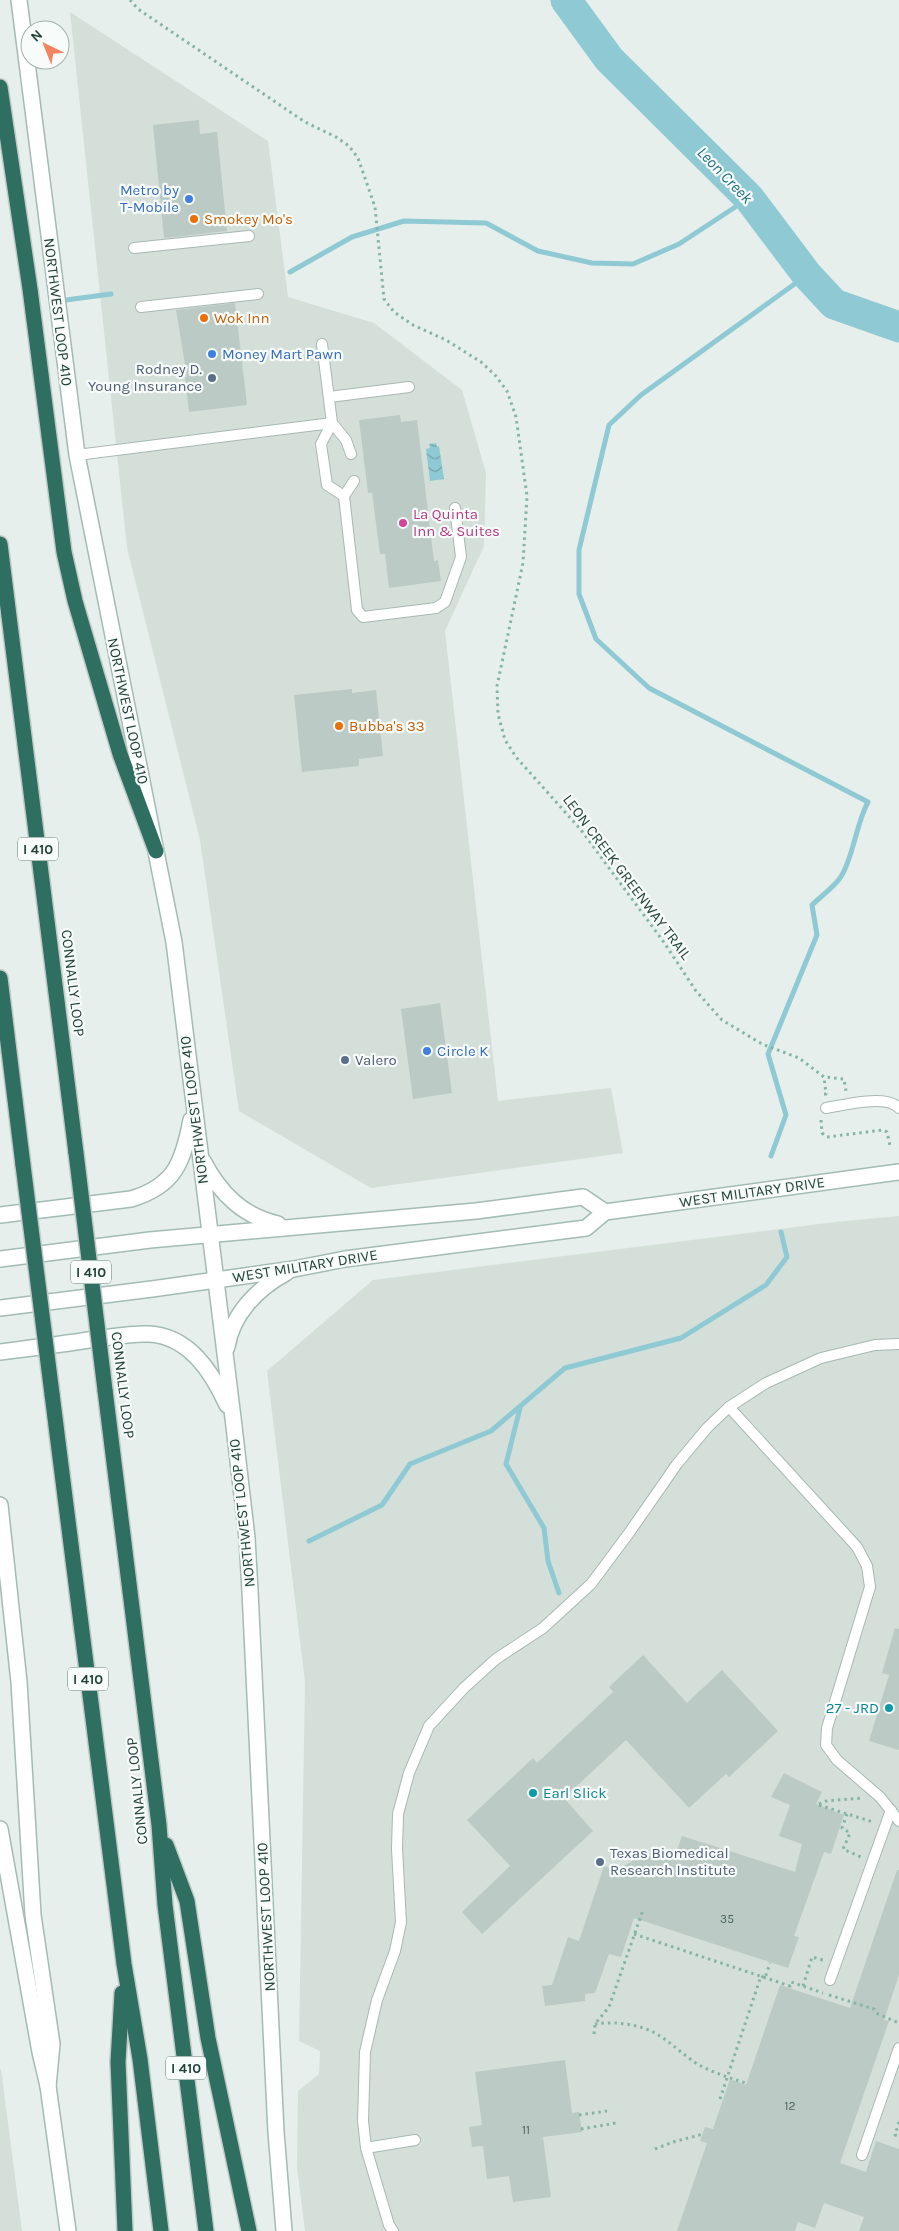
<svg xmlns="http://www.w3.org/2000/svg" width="899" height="2231" font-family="Karla,sans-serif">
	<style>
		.built { fill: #d4dfda }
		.water { fill: url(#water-waves) }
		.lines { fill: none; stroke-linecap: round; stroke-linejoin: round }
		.stream { stroke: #8ec9d4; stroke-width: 5 }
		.river { stroke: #8ec9d4; stroke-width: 31 }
		.building { fill: #bbcac4 }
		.lane-casing { stroke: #a8b8b2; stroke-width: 12 }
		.secondary-casing { stroke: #a4bbb3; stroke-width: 18 }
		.highway-casing { stroke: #c2cac8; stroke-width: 18 }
		.path { stroke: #86b3a5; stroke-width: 3; stroke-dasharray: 2.5 4; stroke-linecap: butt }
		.lane { stroke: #fff; stroke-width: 10 }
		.secondary { stroke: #fff; stroke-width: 15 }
		.highway { stroke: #2f6f62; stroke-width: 15 }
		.highway-bridge-casing { stroke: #c2cac8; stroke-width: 18; stroke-linecap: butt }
		.highway-bridge { stroke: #2f6f62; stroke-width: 15 }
		.shop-dot { fill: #3f7fe0; stroke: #f7fbf9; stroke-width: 2 }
		.food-dot { fill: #e8710a; stroke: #f7fbf9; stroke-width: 2 }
		.service-dot { fill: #5c6f8a; stroke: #f7fbf9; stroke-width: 2 }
		.hotel-dot { fill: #d1479c; stroke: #f7fbf9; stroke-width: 2 }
		.culture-dot { fill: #0f9aa8; stroke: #f7fbf9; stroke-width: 2 }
		.labels { text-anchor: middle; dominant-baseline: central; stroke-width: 4.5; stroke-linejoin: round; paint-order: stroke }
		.number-label { font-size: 12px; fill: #4a645c }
		.shield { fill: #f7fbf9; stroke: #637a73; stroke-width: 1 }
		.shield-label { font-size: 14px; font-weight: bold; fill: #24423a }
		.shop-label { font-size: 15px; fill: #366cbe; stroke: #f7fbf9; text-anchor: start }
		.food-label { font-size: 15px; fill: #c56008; stroke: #f7fbf9; text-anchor: start }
		.street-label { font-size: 15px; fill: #24423a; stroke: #f7fbf9 }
		.service-label { font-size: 15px; fill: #4e5e75; stroke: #f7fbf9; text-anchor: start }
		.hotel-label { font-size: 15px; fill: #b23c85; stroke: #f7fbf9; text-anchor: start }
		.culture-label { font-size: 15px; fill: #0d838f; stroke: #f7fbf9; text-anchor: end }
		.water-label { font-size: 16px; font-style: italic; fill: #1c6f80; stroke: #f7fbf9 }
	</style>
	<defs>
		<pattern id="water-waves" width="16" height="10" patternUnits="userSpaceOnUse" patternTransform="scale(1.25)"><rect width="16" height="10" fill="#8ec9d4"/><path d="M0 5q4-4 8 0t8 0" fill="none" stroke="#74a5ad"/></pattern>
	</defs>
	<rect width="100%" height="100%" fill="#e6efeb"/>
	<!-- built -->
	<g class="built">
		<path d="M 70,12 L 268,141 L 288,297 L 374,323 L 462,390 L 486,473 L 484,546 L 445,631 L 498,1101 L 611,1088 L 623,1153 L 371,1188 L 239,1111 L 200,840 L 127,548 Z"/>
		<path d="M 899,1216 L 899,2231 L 305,2231 L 297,2167 L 298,2091 L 319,2074 L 320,2051 L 299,2041 L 305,1682 L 267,1371 L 373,1280 L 835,1222 Z"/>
		<path d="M 0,2069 L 1,2069 L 22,2231 L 0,2231 Z"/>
	</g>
	<!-- water -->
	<path class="water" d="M 436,443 L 437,447 L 439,446 L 444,479 L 430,481 L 426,449 L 430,448 L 429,444 Z"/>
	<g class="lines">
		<!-- stream -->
		<g class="stream">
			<path d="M 290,272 L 352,237 L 404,221 L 486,223 L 538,251 L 592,263 L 633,264 L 679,244 L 749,198"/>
			<path d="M 66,300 L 111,294"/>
			<path d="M 771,1156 L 786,1115 L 768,1054 L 817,935 L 812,905 C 821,896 836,886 842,875 C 854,854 856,824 868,802 L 649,688 L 596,639 L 579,594 L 579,550 L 609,425 L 641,395 L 807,275"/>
			<path d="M 520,1408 L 506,1464 L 544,1528 L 548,1561 L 559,1593"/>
			<path d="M 309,1541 L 382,1505 L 410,1464 L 491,1431 L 565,1368 L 681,1338 L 766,1285 L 787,1257 L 781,1232"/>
		</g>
		<!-- river -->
		<path class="river" d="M 566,0 L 609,59 L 749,198 L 807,275 L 834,304 L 899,327"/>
	</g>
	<!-- building -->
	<g class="building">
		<path d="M 199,120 L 200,134 L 217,132 L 227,231 L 164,238 L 153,125 Z"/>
		<path d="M 235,303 L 247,405 L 189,412 L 185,377 L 187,377 L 176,310 Z"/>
		<path d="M 400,415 L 401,422 L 417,420 L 434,561 L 438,560 L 441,581 L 389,588 L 385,554 L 380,554 L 372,493 L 368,493 L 359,420 Z"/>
		<path d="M 352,689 L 352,693 L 376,690 L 383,756 L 359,759 L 359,766 L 302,772 L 294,695 Z"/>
		<path d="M 440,1003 L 452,1093 L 413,1099 L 401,1009 Z"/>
		<path d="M 895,1628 L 899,1629 L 899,1750 L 869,1741 L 889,1675 L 882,1673 Z"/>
		<path d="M 643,1655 L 687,1703 L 722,1670 L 778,1731 L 729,1777 L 726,1774 L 689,1808 L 626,1740 L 564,1798 L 593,1831 L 482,1934 L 462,1912 L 510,1866 L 467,1820 L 533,1758 L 537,1763 L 613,1692 L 609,1687 Z"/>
		<path d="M 784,1773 L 822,1792 L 816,1804 L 844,1815 L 831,1854 L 824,1852 L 794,1936 L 799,1937 L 788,1968 L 634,1918 L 621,1957 L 609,1954 L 595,1993 L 585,1994 L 585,2001 L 545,2006 L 542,1986 L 552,1985 L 568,1937 L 579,1941 L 604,1866 L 616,1870 L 638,1858 L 676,1853 L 682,1836 L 795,1872 L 802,1844 L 779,1836 L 790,1805 L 771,1797 Z"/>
		<path d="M 897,1870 L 899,1870 L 899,1975 L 884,2020 L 889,2021 L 840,2163 L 866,2172 L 876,2141 L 899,2149 L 899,2231 L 859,2231 L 864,2217 L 824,2203 L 815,2228 L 798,2222 L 795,2231 L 677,2231 L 707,2143 L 700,2141 L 705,2127 L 713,2129 L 730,2079 L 746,2085 L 780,1985 L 850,2008 Z"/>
		<path d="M 565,2060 L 572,2113 L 579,2112 L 582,2132 L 543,2137 L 551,2197 L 513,2202 L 509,2176 L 487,2179 L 483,2146 L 472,2147 L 469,2127 L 482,2125 L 475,2072 Z"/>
	</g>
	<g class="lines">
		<defs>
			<g id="lane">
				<path d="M 134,248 L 249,236"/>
				<path d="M 141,307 L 258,294"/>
				<path d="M 322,344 L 332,423 L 321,444 L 327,485 L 344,496 L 357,610 L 363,617 L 436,608 L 445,602 L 461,557 L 455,508"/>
				<path d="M 329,397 L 409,387"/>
				<path d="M 77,455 L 332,423 L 346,440 L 351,454"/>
				<path d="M 344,496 L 354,481"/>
				<path d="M 826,1108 C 844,1105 886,1094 899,1108"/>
				<path d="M 729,1407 L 857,1547 L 867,1566 L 870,1587 L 827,1728 L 826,1745 L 837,1760 L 880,1797 L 899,1821"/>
				<path d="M 830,1980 L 891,1810"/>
				<path d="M 366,2148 L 415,2140"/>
				<path d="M 862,2155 L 899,2048"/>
				<path d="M 393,2231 L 389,2225 L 366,2148 L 363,2121 L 365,2052 L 377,2000 L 395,1951 L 401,1922 L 397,1849 L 398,1814 L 409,1773 L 429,1726 L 464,1688 L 496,1659 L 543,1628 L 591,1584 L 629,1533 L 677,1464 L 707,1428 L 729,1407 L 766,1383 L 821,1358 L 875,1345 L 899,1344"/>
			</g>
			<g id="secondary">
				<path d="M 19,0 L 77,455 L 174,942 L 233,1418 L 247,1538 L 250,1591 L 276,2132 L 284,2231"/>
				<path d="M 203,1161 C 220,1193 242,1216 278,1224"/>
				<path d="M 0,1215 L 131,1199 C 175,1186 183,1162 191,1120"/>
				<path d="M 0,1259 L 150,1240 L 476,1211 L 583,1197 L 605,1212"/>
				<path d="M 0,1308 L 152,1289 L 294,1269 L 345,1259 L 586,1228 L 605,1212 L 899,1172"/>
				<path d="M 227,1347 C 232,1314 258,1288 286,1273"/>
				<path d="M 0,1352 C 32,1348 64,1344 95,1339 C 113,1337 131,1333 149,1334 C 189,1336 212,1372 227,1405"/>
				<path d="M 0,1505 L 19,1682 L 33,1915 L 52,2044 L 48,2086"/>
				<path d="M 0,1829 L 40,2052 L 48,2086 L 68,2231"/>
			</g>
			<g id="highway">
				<path d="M 0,87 L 30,289 L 64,552 L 75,601 L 120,754 L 156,851"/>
				<path d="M 0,544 L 76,1153"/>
				<path d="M 0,978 L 23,1165"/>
				<path d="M 105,1390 L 159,1825 L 165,1905 L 206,2231"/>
				<path d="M 52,1394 L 124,1964 L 140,2059 L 161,2231"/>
				<path d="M 166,1845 L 187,1901 L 208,2038 L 249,2231"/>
				<path d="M 122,1993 L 118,2062 L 125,2231"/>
			</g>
		</defs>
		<!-- lane casing -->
		<use href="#lane" class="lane-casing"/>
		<!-- secondary casing -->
		<use href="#secondary" class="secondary-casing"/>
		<!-- highway casing -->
		<use href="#highway" class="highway-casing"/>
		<!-- path -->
		<g class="path">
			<path d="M 130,0 L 138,9 L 305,122 L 336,137 L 349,146 L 358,158 L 375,207 L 384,299 L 394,312 L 413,325 L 446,340 L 481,362 L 495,375 L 507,391 L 516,417 L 527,496 L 523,563 L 497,686 L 498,714 L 505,740 L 516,757 L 581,830 L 663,941 L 696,991 L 722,1020 L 762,1044 L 799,1058 L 824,1077 L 844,1079 L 846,1091"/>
			<path d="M 824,1094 L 826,1094 L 824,1077"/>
			<path d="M 821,1120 L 822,1133 L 827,1137 L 883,1130 L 887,1132 L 890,1146"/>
			<path d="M 819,1804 L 826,1801 L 862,1798"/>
			<path d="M 819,1805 L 873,1822"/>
			<path d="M 847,1814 L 842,1828 L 850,1833 L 843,1849 L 861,1857"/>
			<path d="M 634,1934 L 790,1986 L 791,1982 L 823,1993"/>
			<path d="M 803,1986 L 812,1957 L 823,1960"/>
			<path d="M 829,1995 L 874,2009 L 878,2014 L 899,2023"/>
			<path d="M 595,2024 C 614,2021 638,2024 655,2033 C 671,2042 684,2056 699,2065 C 714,2073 730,2078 746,2083"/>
			<path d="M 594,2034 L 595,2024 L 609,2007 L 643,1910"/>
			<path d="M 720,2099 L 761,1976 L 765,1978 L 770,1963"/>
			<path d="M 579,2115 L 607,2111"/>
			<path d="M 899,2122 L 895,2135 L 899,2136"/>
			<path d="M 581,2129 L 616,2123"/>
			<path d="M 655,2149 L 673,2142 L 703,2134"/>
		</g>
		<!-- lane -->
		<use href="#lane" class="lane"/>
		<!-- secondary -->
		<use href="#secondary" class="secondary"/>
		<!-- highway -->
		<use href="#highway" class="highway"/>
		<defs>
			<g id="highway-bridge">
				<path d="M 76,1153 L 105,1390"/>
				<path d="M 23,1165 L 52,1394"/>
			</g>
		</defs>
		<!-- highway-bridge casing -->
		<use href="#highway-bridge" class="highway-bridge-casing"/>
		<!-- highway-bridge -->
		<use href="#highway-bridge" class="highway-bridge"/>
	</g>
	<!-- markers -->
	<g class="shop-dot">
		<circle cx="189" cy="199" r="5"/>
		<circle cx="212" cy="354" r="5"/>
		<circle cx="427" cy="1051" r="5"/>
	</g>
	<g class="food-dot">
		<circle cx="194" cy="219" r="5"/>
		<circle cx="204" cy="318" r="5"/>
		<circle cx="339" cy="726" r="5"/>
	</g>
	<g class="service-dot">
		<circle cx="212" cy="378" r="5"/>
		<circle cx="345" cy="1060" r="5"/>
		<circle cx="600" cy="1862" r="5"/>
	</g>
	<circle class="hotel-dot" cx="403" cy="523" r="5"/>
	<g class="culture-dot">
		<circle cx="889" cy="1708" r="5"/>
		<circle cx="533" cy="1793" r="5"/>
	</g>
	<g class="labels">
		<!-- number labels -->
		<g class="number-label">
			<text x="727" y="1919">35</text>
			<text x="790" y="2106">12</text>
			<text x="526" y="2130">11</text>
		</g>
		<!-- shield labels -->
		<g class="shield">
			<rect x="18" y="837.5" width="40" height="23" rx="4"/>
			<rect x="71" y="1260.5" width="40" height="23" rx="4"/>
			<rect x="68" y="1667.5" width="40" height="23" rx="4"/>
			<rect x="166" y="2056.5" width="40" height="23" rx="4"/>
		</g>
		<g class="shield-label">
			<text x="38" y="849">I 410</text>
			<text x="91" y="1272">I 410</text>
			<text x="88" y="1679">I 410</text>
			<text x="186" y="2068">I 410</text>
		</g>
		<!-- shop labels -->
		<g class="shop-label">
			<text x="179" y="190" text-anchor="end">Metro by<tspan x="179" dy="17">T-Mobile</tspan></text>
			<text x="222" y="354">Money Mart Pawn</text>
			<text x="437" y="1051">Circle K</text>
		</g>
		<!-- food labels -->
		<g class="food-label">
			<text x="204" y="219">Smokey Mo's</text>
			<text x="214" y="318">Wok Inn</text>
			<text x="349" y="726">Bubba's 33</text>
		</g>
		<!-- street labels -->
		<g class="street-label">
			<text transform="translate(58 312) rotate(83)">NORTHWEST LOOP 410</text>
			<text transform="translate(128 711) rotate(78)">NORTHWEST LOOP 410</text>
			<text transform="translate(627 877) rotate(53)">LEON CREEK GREENWAY TRAIL</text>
			<text transform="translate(73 983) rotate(83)">CONNALLY LOOP</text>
			<text transform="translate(194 1110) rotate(-97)">NORTHWEST LOOP 410</text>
			<text transform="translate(752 1192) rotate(-8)">WEST MILITARY DRIVE</text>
			<text transform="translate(305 1266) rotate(-9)">WEST MILITARY DRIVE</text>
			<text transform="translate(123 1385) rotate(83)">CONNALLY LOOP</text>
			<text transform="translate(242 1513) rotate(-96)">NORTHWEST LOOP 410</text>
			<text transform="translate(137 1791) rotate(-96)">CONNALLY LOOP</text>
			<text transform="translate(266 1917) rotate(-93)">NORTHWEST LOOP 410</text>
		</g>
		<!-- service labels -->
		<g class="service-label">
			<text x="202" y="369" text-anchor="end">Rodney D.<tspan x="202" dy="17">Young Insurance</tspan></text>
			<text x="355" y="1060">Valero</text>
			<text x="610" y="1853">Texas Biomedical<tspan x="610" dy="17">Research Institute</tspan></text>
		</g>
		<!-- hotel labels -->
		<g class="hotel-label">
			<text x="413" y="514">La Quinta<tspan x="413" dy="17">Inn &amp; Suites</tspan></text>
		</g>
		<!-- culture labels -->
		<g class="culture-label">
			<text x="879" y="1708">27 - JRD</text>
			<text x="543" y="1793" text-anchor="start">Earl Slick</text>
		</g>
		<!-- water labels -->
		<g class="water-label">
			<text transform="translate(725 175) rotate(46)">Leon Creek</text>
		</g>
	</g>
	<!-- north arrow -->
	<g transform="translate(45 45) rotate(317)"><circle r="24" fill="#f7fbf9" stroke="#a3b1ad"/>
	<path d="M0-4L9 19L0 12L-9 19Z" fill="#f4845f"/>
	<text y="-8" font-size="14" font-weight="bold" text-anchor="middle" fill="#24423a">N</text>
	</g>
</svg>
